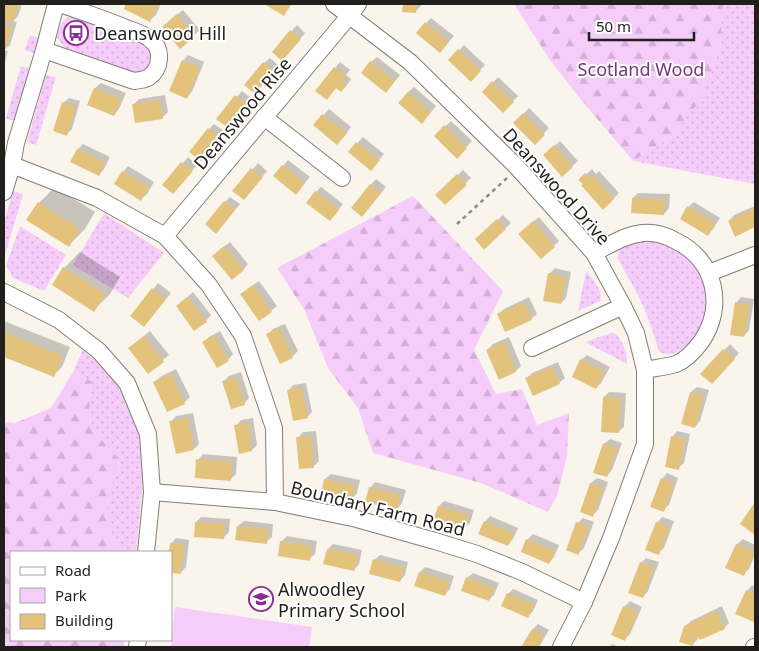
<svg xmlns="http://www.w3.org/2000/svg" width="759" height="651" font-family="'Noto Sans',sans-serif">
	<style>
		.green { fill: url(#green-dots) }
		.forest { fill: url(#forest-firs) }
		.pitch { fill: #f5ccfa }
		.shadow { fill: #0003 }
		.building { fill: #e3c27b }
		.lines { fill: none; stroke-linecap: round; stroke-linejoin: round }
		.minor-casing { stroke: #827e76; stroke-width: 18 }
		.path { stroke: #8f8b85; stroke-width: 2.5; stroke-dasharray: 4 4; stroke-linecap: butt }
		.minor { stroke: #fff; stroke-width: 16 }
		.labels { text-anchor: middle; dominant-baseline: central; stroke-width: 4; stroke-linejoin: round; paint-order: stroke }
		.poi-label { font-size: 18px; fill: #211f1c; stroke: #fff; text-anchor: start }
		.park-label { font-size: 18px; fill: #72367b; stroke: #fff }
		.street-label { font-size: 18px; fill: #211f1c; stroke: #fff }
	</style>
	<defs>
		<pattern id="green-dots" width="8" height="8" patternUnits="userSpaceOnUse" patternTransform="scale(1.25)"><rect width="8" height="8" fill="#f5ccfa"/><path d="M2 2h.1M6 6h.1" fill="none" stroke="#d2afd6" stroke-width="1.8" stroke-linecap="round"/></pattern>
		<pattern id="forest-firs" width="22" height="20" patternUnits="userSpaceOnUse" patternTransform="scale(1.25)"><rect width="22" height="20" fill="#f5ccfa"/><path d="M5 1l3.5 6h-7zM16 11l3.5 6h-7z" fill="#d2afd6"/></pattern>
	</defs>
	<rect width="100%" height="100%" fill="#faf5ec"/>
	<!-- green -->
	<g class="green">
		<path d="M 723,4 L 755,4 L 755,184 L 633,161 L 672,136 L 720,51 Z"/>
		<path d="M 73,15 L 78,16 L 147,45 L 154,58 L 144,74 L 133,75 L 72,53 C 65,48 61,44 57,37 C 59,27 63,18 73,15 Z"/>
		<path d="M 30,35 L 38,38 L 34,53 L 25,50 Z"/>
		<path d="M 21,66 L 30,69 L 14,121 L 6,118 Z"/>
		<path d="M 46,75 L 56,77 L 36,145 L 27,142 Z"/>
		<path d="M 13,191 L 23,194 L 4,259 L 4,223 Z"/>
		<path d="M 104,213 L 164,253 L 128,298 L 73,265 Z"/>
		<path d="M 20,226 L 66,255 L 44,291 L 13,278 L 6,265 Z"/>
		<path d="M 638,241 C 646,241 656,241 664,244 C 673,247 681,253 687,259 C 714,283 713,326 683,348 C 675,354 667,357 659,351 L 648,318 L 640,299 L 618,259 C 617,246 628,245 638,241 Z"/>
		<path d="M 586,272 L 587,272 C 593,280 604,291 600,301 L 578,311 Z"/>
		<path d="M 611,333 L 614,333 C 623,339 627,353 627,364 L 585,342 Z"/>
		<path d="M 83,350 L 110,374 L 119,388 L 136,420 L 142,457 L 143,475 L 142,490 L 136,552 L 122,552 L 115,541 L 108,523 L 107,501 L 113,482 L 120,471 L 118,458 L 93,431 L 89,417 L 91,381 L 73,372 Z"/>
	</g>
	<!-- forest -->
	<g class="forest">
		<path d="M 514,4 L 723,4 L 720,51 L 700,101 L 672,136 L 633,161 L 578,96 L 550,60 Z"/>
		<path d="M 413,196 L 503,291 L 474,350 L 496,394 L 522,389 L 537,425 L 569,413 L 567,456 L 557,496 L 548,512 L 481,483 L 373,453 L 358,408 L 328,368 L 305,311 L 277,268 Z"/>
		<path d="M 73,372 L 91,381 L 89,417 L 93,431 L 118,458 L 120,471 L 113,482 L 107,501 L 108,523 L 115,541 L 122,552 L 11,552 L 11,640 L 124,640 L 124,647 L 4,647 L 4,422 L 15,423 L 51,408 Z"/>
	</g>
	<!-- pitch -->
	<path class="pitch" d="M 175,607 L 312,627 L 309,647 L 171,647 Z"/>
	<!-- shadow -->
	<g class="shadow">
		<path d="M 4,4 L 22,4 L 18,16 L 13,21 L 17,22 L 10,45 L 4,50 L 8,51 L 4,66 Z"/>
		<path d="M 128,4 L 161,4 L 156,15 L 150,20 L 125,8 Z"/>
		<path d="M 266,4 L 292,4 L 283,15 Z"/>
		<path d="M 404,4 L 421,4 L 421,6 L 416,11 L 404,11 Z"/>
		<path d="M 183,10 L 200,30 L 180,47 L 169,21 Z"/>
		<path d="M 431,18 L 454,36 L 445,46 L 426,23 Z"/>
		<path d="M 297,25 L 305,33 L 288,54 L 273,52 Z"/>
		<path d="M 464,45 L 485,65 L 471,80 L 450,60 Z"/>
		<path d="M 188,55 L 204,62 L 192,92 L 187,97 L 183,61 Z"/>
		<path d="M 377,57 L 400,75 L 391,86 L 371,62 Z"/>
		<path d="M 270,58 L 278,65 L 260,87 L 264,63 Z"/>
		<path d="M 340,62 L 350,70 L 346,75 L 351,79 L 347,85 L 337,87 L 332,93 L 335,68 Z"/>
		<path d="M 498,77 L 518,96 L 503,111 L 484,92 Z"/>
		<path d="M 101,83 L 126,93 L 119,109 L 114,115 L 89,104 L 95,88 Z"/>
		<path d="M 414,87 L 436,106 L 427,117 L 408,92 Z"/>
		<path d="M 242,91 L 251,98 L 233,121 L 218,119 Z"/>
		<path d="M 165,95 L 168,112 L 162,118 L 134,104 L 139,99 Z"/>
		<path d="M 69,98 L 80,101 L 72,129 L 67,134 L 63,103 Z"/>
		<path d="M 529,108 L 549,128 L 535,143 L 515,123 Z"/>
		<path d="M 329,109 L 351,127 L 343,138 L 315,125 Z"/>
		<path d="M 451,121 L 472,141 L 457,157 L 435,136 Z"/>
		<path d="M 214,124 L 224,131 L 201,160 L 209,129 Z"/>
		<path d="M 363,137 L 384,154 L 371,169 L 349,152 Z"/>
		<path d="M 560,141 L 578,161 L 562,175 L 550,150 Z"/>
		<path d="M 83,144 L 110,157 L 104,169 L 99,175 L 78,149 Z"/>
		<path d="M 188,157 L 197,165 L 178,187 L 164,185 Z"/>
		<path d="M 288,160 L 310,177 L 296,193 L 283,166 Z"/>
		<path d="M 258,163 L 267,171 L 249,193 L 234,191 Z"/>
		<path d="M 128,166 L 154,182 L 147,194 L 141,199 L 123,172 Z"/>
		<path d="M 592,169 L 596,174 L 599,171 L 619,193 L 613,199 L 584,184 L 580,180 Z"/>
		<path d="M 463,170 L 471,178 L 445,203 L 437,195 Z"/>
		<path d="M 376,179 L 386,187 L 367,210 L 352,207 Z"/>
		<path d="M 55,187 L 95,212 L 85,229 L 69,245 L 39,203 Z"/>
		<path d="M 321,187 L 343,204 L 335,214 L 316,192 Z"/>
		<path d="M 638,193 L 670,194 L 669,208 L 664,214 L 633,198 Z"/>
		<path d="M 230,197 L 240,204 L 222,226 L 225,202 Z"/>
		<path d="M 694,202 L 720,218 L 713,229 L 708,235 L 688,207 Z"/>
		<path d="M 755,206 L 755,226 L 736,235 L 729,221 L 734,215 Z"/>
		<path d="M 503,215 L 511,223 L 484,248 L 482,234 Z"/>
		<path d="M 539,217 L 559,241 L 554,246 L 525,228 Z"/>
		<path d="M 230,242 L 248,264 L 243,270 L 219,250 Z"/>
		<path d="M 80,252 L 120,277 L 110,294 L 94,310 L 53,284 L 64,268 Z"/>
		<path d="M 555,268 L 571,272 L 566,298 L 561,303 L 549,274 Z"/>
		<path d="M 259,281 L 277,306 L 271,311 L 247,289 Z"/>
		<path d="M 158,283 L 171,293 L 144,326 L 132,316 Z"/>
		<path d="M 193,292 L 211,315 L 206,321 L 177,306 Z"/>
		<path d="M 529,297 L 537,314 L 531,319 L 498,314 L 504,309 Z"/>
		<path d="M 741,297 L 754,299 L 749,330 L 744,336 L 736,303 Z"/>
		<path d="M 4,321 L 70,347 L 62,367 L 53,376 L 4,356 Z"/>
		<path d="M 285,324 L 298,351 L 292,357 L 268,334 L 273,329 Z"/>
		<path d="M 150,331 L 169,355 L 148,372 L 135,343 Z"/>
		<path d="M 220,331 L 233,354 L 228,360 L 204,342 L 209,337 Z"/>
		<path d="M 509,337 L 521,366 L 516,371 L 499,378 L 487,350 L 493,344 Z"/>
		<path d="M 730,344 L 739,353 L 717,377 L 702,374 Z"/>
		<path d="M 587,355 L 610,367 L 601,383 L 596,388 L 581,360 Z"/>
		<path d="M 558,362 L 565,378 L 559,383 L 527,378 L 532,373 Z"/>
		<path d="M 176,369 L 190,397 L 184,403 L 154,383 L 160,377 Z"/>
		<path d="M 241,372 L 249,398 L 244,404 L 223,382 L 229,376 Z"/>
		<path d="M 306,383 L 312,412 L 307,417 L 288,391 L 293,385 Z"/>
		<path d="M 697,387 L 709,390 L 700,421 L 695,427 L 683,423 L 691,392 Z"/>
		<path d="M 609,392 L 626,393 L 624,427 L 618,432 L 604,397 Z"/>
		<path d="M 193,413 L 199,444 L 194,449 L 171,422 L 176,416 Z"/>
		<path d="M 253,418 L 257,445 L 252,450 L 240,452 L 236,426 L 241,420 Z"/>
		<path d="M 316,431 L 319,461 L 313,467 L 298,438 L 303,432 Z"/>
		<path d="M 677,431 L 690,434 L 684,463 L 678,468 L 672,437 Z"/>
		<path d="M 610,439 L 622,443 L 612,470 L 607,476 L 604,444 Z"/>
		<path d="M 203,454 L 237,457 L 236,474 L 230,480 L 198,460 Z"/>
		<path d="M 667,473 L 678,478 L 669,505 L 663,510 L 662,479 Z"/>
		<path d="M 331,474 L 360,480 L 357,493 L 352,499 L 325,479 Z"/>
		<path d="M 597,478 L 608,482 L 598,510 L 593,515 L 582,512 L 591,483 Z"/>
		<path d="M 375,482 L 406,490 L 402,503 L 397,509 L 370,488 Z"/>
		<path d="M 444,501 L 474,510 L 470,523 L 464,529 L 435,520 L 439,506 Z"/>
		<path d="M 490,516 L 518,528 L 513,539 L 508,545 L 485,522 Z"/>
		<path d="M 201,517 L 230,519 L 229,532 L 224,537 L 196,522 Z"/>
		<path d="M 662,517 L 674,521 L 664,548 L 658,553 L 657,523 Z"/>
		<path d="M 583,518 L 594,522 L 584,548 L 578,554 L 578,523 Z"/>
		<path d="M 244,521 L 273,524 L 272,537 L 266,542 L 238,526 Z"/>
		<path d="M 533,534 L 559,545 L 554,557 L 549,563 L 527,540 Z"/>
		<path d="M 287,536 L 317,541 L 315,554 L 309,559 L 281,542 Z"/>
		<path d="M 176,538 L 189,540 L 186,567 L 180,573 L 171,552 L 170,552 L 171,544 Z"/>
		<path d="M 743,539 L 755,545 L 755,555 L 749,569 L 743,575 L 727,568 L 737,544 Z"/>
		<path d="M 333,544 L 362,550 L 359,564 L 354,570 L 328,549 Z"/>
		<path d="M 380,555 L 408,562 L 405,575 L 400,581 L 374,560 Z"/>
		<path d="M 646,558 L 659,562 L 648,591 L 643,597 L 641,563 Z"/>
		<path d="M 425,567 L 454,576 L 450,589 L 444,595 L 416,585 L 420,572 Z"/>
		<path d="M 473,573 L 499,583 L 494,595 L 489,600 L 467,578 Z"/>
		<path d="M 752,585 L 755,587 L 755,620 L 754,621 L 737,613 L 747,591 Z"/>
		<path d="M 513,589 L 538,600 L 533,611 L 528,617 L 508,594 Z"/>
		<path d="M 630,601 L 642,607 L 630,634 L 624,640 L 624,607 Z"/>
		<path d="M 722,606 L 729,623 L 724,628 L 699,635 L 698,639 L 692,645 L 685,627 L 691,621 Z"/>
		<path d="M 538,624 L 549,630 L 539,647 L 523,647 L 533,629 Z"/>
		<path d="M 612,644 L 618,647 L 609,647 Z"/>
	</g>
	<!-- building -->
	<g class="building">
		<path d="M 4,4 L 19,4 L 13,22 L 4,20 Z"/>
		<path d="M 126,4 L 159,4 L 150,22 L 124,9 Z"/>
		<path d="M 264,4 L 291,4 L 284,16 Z"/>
		<path d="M 403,4 L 417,4 L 416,13 L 402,12 Z"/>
		<path d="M 177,14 L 195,37 L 180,49 L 162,27 Z"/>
		<path d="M 425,22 L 449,42 L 440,53 L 416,33 Z"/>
		<path d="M 4,25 L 12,27 L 4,53 Z"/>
		<path d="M 290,30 L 301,39 L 282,61 L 272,52 Z"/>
		<path d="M 458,49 L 481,71 L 471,82 L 448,60 Z"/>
		<path d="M 182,60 L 200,67 L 187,99 L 169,91 Z"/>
		<path d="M 370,61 L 395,81 L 386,93 L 361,73 Z"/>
		<path d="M 263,62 L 274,71 L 255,94 L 244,85 Z"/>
		<path d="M 334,67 L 346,76 L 342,81 L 347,85 L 341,92 L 336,88 L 327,100 L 315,91 Z"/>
		<path d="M 492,81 L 514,102 L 503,113 L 482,92 Z"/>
		<path d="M 94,88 L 121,99 L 114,116 L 87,105 Z"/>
		<path d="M 408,92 L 431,112 L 422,124 L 398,103 Z"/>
		<path d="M 235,95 L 247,104 L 228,128 L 216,119 Z"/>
		<path d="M 160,100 L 163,119 L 135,123 L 132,104 Z"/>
		<path d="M 62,102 L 76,107 L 67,136 L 53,131 Z"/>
		<path d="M 523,113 L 545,135 L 535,145 L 513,123 Z"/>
		<path d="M 322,114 L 347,133 L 337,145 L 313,125 Z"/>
		<path d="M 444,125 L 467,148 L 457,159 L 434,136 Z"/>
		<path d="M 208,128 L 219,137 L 201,161 L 189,152 Z"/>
		<path d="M 356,142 L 380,160 L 371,171 L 348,152 Z"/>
		<path d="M 554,145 L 573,167 L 562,177 L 543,155 Z"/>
		<path d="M 77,149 L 105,162 L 99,176 L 70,162 Z"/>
		<path d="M 181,162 L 193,171 L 173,194 L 162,185 Z"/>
		<path d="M 282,165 L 305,183 L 296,195 L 273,176 Z"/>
		<path d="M 251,168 L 263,177 L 244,200 L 232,191 Z"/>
		<path d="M 122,171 L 149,187 L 141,201 L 114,184 Z"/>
		<path d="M 585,173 L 589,178 L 593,175 L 614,199 L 603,210 L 581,185 L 583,184 L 578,180 Z"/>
		<path d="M 457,174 L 467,185 L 445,205 L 435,195 Z"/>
		<path d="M 370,184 L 381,193 L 362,217 L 351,208 Z"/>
		<path d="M 315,191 L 339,210 L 330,221 L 306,203 Z"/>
		<path d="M 632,198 L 665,199 L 664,215 L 631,213 Z"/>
		<path d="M 224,201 L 235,210 L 216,234 L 205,224 Z"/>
		<path d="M 38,202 L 80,229 L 69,247 L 26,220 Z"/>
		<path d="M 687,206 L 716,223 L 708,236 L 680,219 Z"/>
		<path d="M 755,208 L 755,227 L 735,237 L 728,221 Z"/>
		<path d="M 497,219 L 506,229 L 484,250 L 475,239 Z"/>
		<path d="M 533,221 L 555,247 L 541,259 L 518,234 Z"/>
		<path d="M 224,246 L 244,270 L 232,280 L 212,256 Z"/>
		<path d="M 63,267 L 105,294 L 94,312 L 52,285 Z"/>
		<path d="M 548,273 L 566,277 L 561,304 L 543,301 Z"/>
		<path d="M 253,285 L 272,312 L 259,321 L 240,294 Z"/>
		<path d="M 152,288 L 166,299 L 144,327 L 130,316 Z"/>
		<path d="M 187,297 L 207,322 L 194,331 L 176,306 Z"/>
		<path d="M 524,302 L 532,320 L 505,332 L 497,314 Z"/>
		<path d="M 735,302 L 750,305 L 744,337 L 730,335 Z"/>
		<path d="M 279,328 L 293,358 L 280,364 L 266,334 Z"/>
		<path d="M 4,332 L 63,356 L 54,377 L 4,357 Z"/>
		<path d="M 214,335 L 229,361 L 217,368 L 202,342 Z"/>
		<path d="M 144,336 L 164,362 L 148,374 L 128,348 Z"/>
		<path d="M 504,342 L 516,372 L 499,380 L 486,350 Z"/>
		<path d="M 723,349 L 735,359 L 712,384 L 700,374 Z"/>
		<path d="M 580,359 L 605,372 L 596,389 L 572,377 Z"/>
		<path d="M 552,367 L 560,384 L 533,396 L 525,378 Z"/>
		<path d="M 171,374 L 185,404 L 167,412 L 153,382 Z"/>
		<path d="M 236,377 L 245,405 L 231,409 L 222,381 Z"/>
		<path d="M 301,387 L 308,418 L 293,421 L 287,390 Z"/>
		<path d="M 690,392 L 704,396 L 695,428 L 681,424 Z"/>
		<path d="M 603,397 L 621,398 L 619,433 L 601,432 Z"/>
		<path d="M 188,418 L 194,450 L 176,454 L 169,421 Z"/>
		<path d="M 248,423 L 252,451 L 239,454 L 234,425 Z"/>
		<path d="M 311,436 L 314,468 L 299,469 L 296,437 Z"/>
		<path d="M 671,436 L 685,439 L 679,470 L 665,467 Z"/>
		<path d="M 603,443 L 617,448 L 607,477 L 593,473 Z"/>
		<path d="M 196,459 L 232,462 L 231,481 L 195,478 Z"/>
		<path d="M 661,478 L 674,483 L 664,512 L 650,507 Z"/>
		<path d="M 324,479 L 355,485 L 352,500 L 321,494 Z"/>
		<path d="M 590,483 L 603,487 L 593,517 L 580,512 Z"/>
		<path d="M 369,487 L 401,495 L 397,510 L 365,502 Z"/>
		<path d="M 755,502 L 755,535 L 740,524 Z"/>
		<path d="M 438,506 L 469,515 L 465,530 L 433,521 Z"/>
		<path d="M 484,521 L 514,533 L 508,546 L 478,534 Z"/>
		<path d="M 195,522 L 225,524 L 224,539 L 194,537 Z"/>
		<path d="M 576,522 L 589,527 L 578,555 L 566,550 Z"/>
		<path d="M 656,522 L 669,527 L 659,555 L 645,550 Z"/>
		<path d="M 237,526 L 268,529 L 267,544 L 235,540 Z"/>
		<path d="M 526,539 L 555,551 L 549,564 L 521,552 Z"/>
		<path d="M 280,541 L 312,546 L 310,561 L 278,556 Z"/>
		<path d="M 170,543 L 184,545 L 181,574 L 171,573 L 171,552 L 169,552 Z"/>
		<path d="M 736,544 L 755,552 L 744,576 L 725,568 Z"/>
		<path d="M 327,549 L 358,555 L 354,571 L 323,564 Z"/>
		<path d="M 373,559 L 404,568 L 400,582 L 369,574 Z"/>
		<path d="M 640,562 L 654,568 L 643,598 L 628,593 Z"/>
		<path d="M 419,572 L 449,582 L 445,596 L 414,586 Z"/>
		<path d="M 466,577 L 494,588 L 489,601 L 461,591 Z"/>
		<path d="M 746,590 L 755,594 L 754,622 L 735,614 Z"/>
		<path d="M 507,593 L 534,605 L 528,618 L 501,606 Z"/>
		<path d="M 623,606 L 638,612 L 625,641 L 611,635 Z"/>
		<path d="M 716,611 L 725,629 L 700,640 L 698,636 L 695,638 L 693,646 L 679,642 L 684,626 Z"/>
		<path d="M 532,629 L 544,636 L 538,647 L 521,647 Z"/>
	</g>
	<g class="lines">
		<defs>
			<g id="minor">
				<path d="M 334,4 L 410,62 L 516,166 L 594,253 L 623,306 L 636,333 L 645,370 L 645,444 L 611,538 L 584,602 L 561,647"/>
				<path d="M 44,50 L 134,81 C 140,80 145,80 149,77 C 161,69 163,49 151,40 C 145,34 134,31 126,28 C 105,19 83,12 60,4"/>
				<path d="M 264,117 L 342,178"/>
				<path d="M 12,165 L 97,198 L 165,236 L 209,285 L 243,336 L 274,428 L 275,502"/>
				<path d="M 4,192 L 12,165 L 16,143 L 44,50 L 56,4"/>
				<path d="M 165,236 L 350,15 L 358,4"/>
				<path d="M 594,253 C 610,245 624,235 643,233 C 654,232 667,236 676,241 C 715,260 726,306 701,342 C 695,350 686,360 676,364 C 666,367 655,368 645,370"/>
				<path d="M 709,273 L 755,255"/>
				<path d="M 4,292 L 59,320 L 99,351 L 127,383 L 148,434 L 152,492 L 146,552"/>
				<path d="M 532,348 L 623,306"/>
				<path d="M 152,492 L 275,502 L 357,519 L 435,541 L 477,554 L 522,572 L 584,602"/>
				<path d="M 137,647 L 138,640"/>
				<path d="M 754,647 L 755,647"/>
			</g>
		</defs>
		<!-- minor casing -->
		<use href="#minor" class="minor-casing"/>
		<!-- path -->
		<path class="path" d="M 457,224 L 507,178"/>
		<!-- minor -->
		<use href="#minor" class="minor"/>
	</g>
	<!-- icons -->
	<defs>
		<symbol id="bus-ring" viewBox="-11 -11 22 22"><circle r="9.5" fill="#fff" stroke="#8a2d97" stroke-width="1.5"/><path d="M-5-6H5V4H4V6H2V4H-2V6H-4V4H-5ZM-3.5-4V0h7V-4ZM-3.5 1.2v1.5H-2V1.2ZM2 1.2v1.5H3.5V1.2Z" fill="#8a2d97"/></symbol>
		<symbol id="school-ring" viewBox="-11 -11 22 22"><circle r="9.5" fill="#fff" stroke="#8a2d97" stroke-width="1.5"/><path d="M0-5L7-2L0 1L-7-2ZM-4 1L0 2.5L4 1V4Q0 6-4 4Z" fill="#8a2d97"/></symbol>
	</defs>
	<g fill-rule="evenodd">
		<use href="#bus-ring" x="62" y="19" width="28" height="28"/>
		<use href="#school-ring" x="247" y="585" width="28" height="28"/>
	</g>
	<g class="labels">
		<!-- poi labels -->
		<g class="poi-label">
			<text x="94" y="33">Deanswood Hill</text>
			<text x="278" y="589">Alwoodley<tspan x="278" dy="21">Primary School</tspan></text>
		</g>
		<!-- park labels -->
		<g class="park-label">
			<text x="641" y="69">Scotland Wood</text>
		</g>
		<!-- street labels -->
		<g class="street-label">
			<text transform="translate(242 113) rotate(-50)">Deanswood Rise</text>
			<text transform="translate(557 186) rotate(48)">Deanswood Drive</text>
			<text transform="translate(378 508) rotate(14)">Boundary Farm Road</text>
		</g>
	</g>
	<!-- border -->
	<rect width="759" height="651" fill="none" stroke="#211f1c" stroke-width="10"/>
	<!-- legend -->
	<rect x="10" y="551" width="162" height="90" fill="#ffffff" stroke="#a6a5a4"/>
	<rect x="20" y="567" width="25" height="8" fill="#ffffff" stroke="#a6a5a4"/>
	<text x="55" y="576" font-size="15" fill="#211f1c">Road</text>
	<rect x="20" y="588" width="25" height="15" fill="#f5ccfa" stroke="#a6a5a4"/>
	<text x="55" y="601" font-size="15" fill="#211f1c">Park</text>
	<rect x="20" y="614" width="25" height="15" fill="#e3c27b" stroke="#a6a5a4"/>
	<text x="55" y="626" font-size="15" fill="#211f1c">Building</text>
	<!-- scale -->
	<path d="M589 32v8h105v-8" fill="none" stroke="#211f1c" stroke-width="2.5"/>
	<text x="596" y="32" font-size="15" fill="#211f1c" stroke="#ffffff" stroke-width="4" paint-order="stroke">50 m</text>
</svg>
